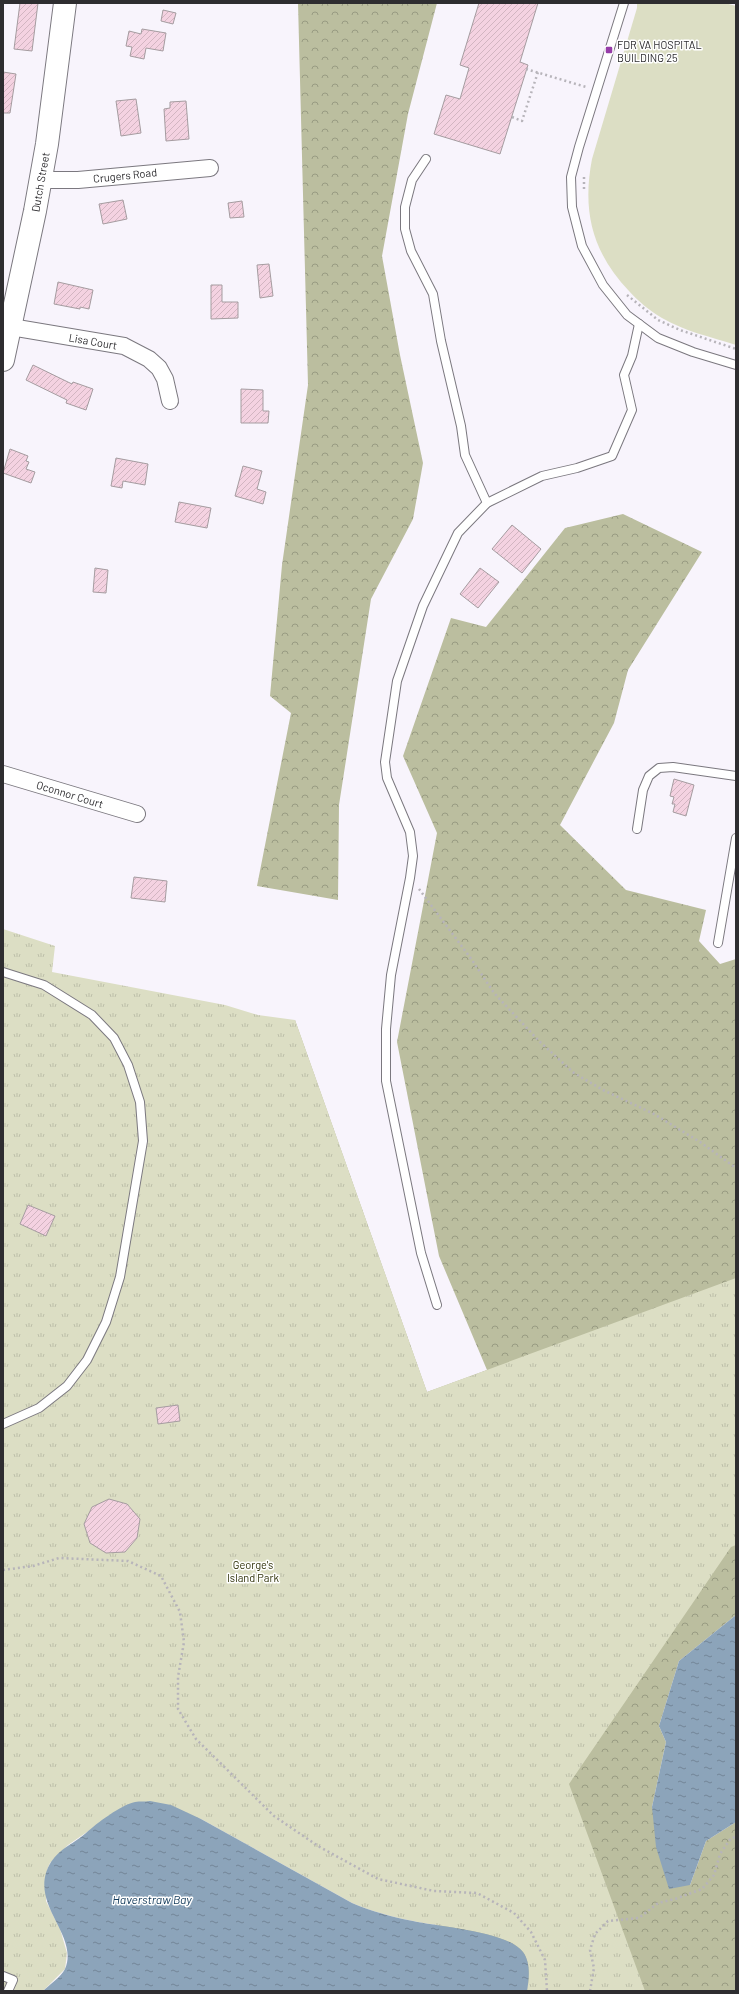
<svg xmlns="http://www.w3.org/2000/svg" width="739" height="1994" font-family="Barlow,sans-serif">
	<style>
		.green { fill: #dcdec4 }
		.forest { fill: url(#forest-crowns) }
		.park { fill: url(#park-tufts) }
		.water { fill: url(#water-ripples) }
		.building { fill: url(#building-hatch); stroke: #a59ca0 }
		.lines { fill: none; stroke-linecap: round; stroke-linejoin: round }
		.lane-casing { stroke: #7b787f; stroke-width: 10 }
		.street-casing { stroke: #7b787f; stroke-width: 18 }
		.secondary-casing { stroke: #7b787f; stroke-width: 24 }
		.path { stroke: #b7b4ba; stroke-width: 2.5; stroke-dasharray: 2 3; stroke-linecap: butt }
		.lane { stroke: #fff; stroke-width: 8 }
		.street { stroke: #fff; stroke-width: 16 }
		.secondary { stroke: #fff; stroke-width: 22 }
		.poi-dot { fill: #963ca8; stroke: #fff; stroke-width: 1.5 }
		.labels { text-anchor: middle; dominant-baseline: central; stroke-width: 3; stroke-linejoin: round; paint-order: stroke }
		.poi-label { font-size: 11px; fill: #2e2d30; stroke: #fff; text-anchor: start }
		.street-label { font-size: 11px; fill: #2e2d30; stroke: #fff }
		.park-label { font-size: 11px; fill: #2f3108; stroke: #fff }
		.water-label { font-size: 12px; font-style: italic; fill: #123a5a; stroke: #fff }
	</style>
	<defs>
		<pattern id="forest-crowns" width="20" height="18" patternUnits="userSpaceOnUse"><rect width="20" height="18" fill="#bbbe9f"/><path d="M2 6a3 3 0 1 1 6 0M12 15a3 3 0 1 1 6 0" fill="none" stroke="#989b82"/></pattern>
		<pattern id="park-tufts" width="24" height="20" patternUnits="userSpaceOnUse"><rect width="24" height="20" fill="#dcdec4"/><path d="M3 7l-1-3M5 7V3M7 7l1-3M15 17l-1-3M17 17v-4M19 17l1-3" fill="none" stroke="#bdbfa9"/></pattern>
		<pattern id="water-ripples" width="26" height="14" patternUnits="userSpaceOnUse"><rect width="26" height="14" fill="#8ca4ba"/><path d="M2 4q2-2 4 0t4 0M15 11q2-2 4 0t4 0" fill="none" stroke="#738698"/></pattern>
		<pattern id="building-hatch" width="6" height="6" patternUnits="userSpaceOnUse"><rect width="6" height="6" fill="#f4d2e1"/><path d="M-1 1l2-2M0 6l6-6M5 7l2-2" fill="none" stroke="#d2b5c1"/></pattern>
	</defs>
	<rect width="100%" height="100%" fill="#f8f4fc"/>
	<!-- green -->
	<path class="green" d="M 637,3 L 725,3 L 736,6 L 736,345 C 711,337 684,331 662,318 C 650,311 638,301 629,291 C 592,252 582,211 592,159 L 637,8 Z"/>
	<!-- forest -->
	<g class="forest">
		<path d="M 298,3 L 437,3 L 408,114 L 382,256 L 400,355 L 423,463 L 413,519 L 371,599 L 339,805 L 338,900 L 257,886 L 291,713 L 270,696 L 282,565 L 308,385 Z"/>
		<path d="M 623,514 L 702,552 L 628,670 L 614,723 L 560,825 L 626,890 L 706,910 L 699,941 L 720,964 L 736,959 L 736,1615 L 679,1661 L 659,1726 L 666,1742 L 652,1807 L 690,1885 L 706,1841 L 736,1822 L 736,1991 L 527,1991 L 528,1981 L 3,1657 L 295,1020 L 427,1392 L 487,1370 L 439,1256 L 397,1042 L 437,833 L 403,756 L 451,618 L 486,627 L 565,528 Z"/>
	</g>
	<!-- park -->
	<path class="park" d="M 3,929 L 55,946 L 52,972 L 225,1005 L 258,1015 L 295,1020 L 427,1392 L 736,1278 L 736,1545 L 731,1547 L 569,1784 L 645,1991 L 527,1991 C 529,1979 531,1963 523,1952 C 507,1931 439,1927 413,1921 C 392,1917 371,1911 352,1903 L 201,1819 L 125,1806 L 68,1845 L 50,1863 L 47,1870 L 46,1901 L 60,1929 L 67,1953 L 65,1969 L 43,1991 L 3,1991 Z"/>
	<!-- water -->
	<g class="water">
		<path d="M 736,1615 L 736,1822 L 706,1841 L 690,1885 L 669,1889 L 656,1847 L 652,1807 L 666,1742 L 659,1726 L 679,1661 Z"/>
		<path d="M 150,1801 L 171,1805 L 201,1819 L 352,1903 C 371,1911 392,1917 413,1921 C 439,1927 507,1931 523,1952 C 531,1963 529,1979 527,1991 L 43,1991 C 49,1985 61,1977 65,1969 C 80,1934 26,1903 51,1862 C 60,1848 75,1843 86,1833 C 97,1823 121,1805 135,1802 C 140,1801 145,1802 150,1801 Z"/>
	</g>
	<!-- building -->
	<g class="building">
		<path d="M 20,3 L 38,3 L 32,51 L 14,49 Z"/>
		<path d="M 479,3 L 538,3 L 520,62 L 528,65 L 500,154 L 434,134 L 446,95 L 460,99 L 469,68 L 460,65 Z"/>
		<path d="M 163,10 L 176,13 L 173,24 L 161,21 Z"/>
		<path d="M 142,29 L 166,33 L 163,51 L 146,48 L 144,59 L 130,56 L 132,47 L 126,46 L 129,31 L 141,34 Z"/>
		<path d="M 3,72 L 16,74 L 10,113 L 3,113 Z"/>
		<path d="M 136,99 L 141,133 L 121,136 L 116,101 Z"/>
		<path d="M 186,101 L 189,139 L 166,141 L 164,109 L 170,108 L 170,102 Z"/>
		<path d="M 123,200 L 127,219 L 103,224 L 99,204 Z"/>
		<path d="M 242,201 L 244,217 L 230,218 L 228,203 Z"/>
		<path d="M 269,264 L 273,296 L 260,298 L 257,265 Z"/>
		<path d="M 58,282 L 93,290 L 89,309 L 80,307 L 80,309 L 54,304 Z"/>
		<path d="M 211,285 L 222,285 L 222,302 L 238,302 L 238,318 L 211,319 Z"/>
		<path d="M 33,365 L 72,384 L 73,382 L 93,389 L 86,410 L 66,403 L 67,400 L 26,380 Z"/>
		<path d="M 241,389 L 263,390 L 263,411 L 269,411 L 268,423 L 241,423 Z"/>
		<path d="M 10,449 L 28,456 L 26,461 L 29,462 L 26,469 L 35,472 L 31,483 L 3,473 Z"/>
		<path d="M 116,458 L 148,464 L 145,485 L 123,481 L 122,488 L 111,486 Z"/>
		<path d="M 243,466 L 262,471 L 257,489 L 266,492 L 263,504 L 235,496 Z"/>
		<path d="M 179,502 L 211,508 L 207,528 L 175,522 Z"/>
		<path d="M 512,525 L 541,549 L 522,573 L 492,549 Z"/>
		<path d="M 95,568 L 108,570 L 106,593 L 93,592 Z"/>
		<path d="M 480,568 L 499,582 L 478,608 L 460,594 Z"/>
		<path d="M 674,779 L 694,785 L 686,816 L 673,812 L 675,804 L 672,804 L 674,797 L 670,796 Z"/>
		<path d="M 134,877 L 167,881 L 165,902 L 131,898 Z"/>
		<path d="M 28,1205 L 55,1216 L 46,1236 L 20,1224 Z"/>
		<path d="M 178,1405 L 180,1421 L 158,1424 L 156,1408 Z"/>
		<path d="M 109,1499 L 127,1504 L 140,1519 L 137,1538 L 125,1552 L 106,1553 L 90,1543 L 84,1524 L 92,1507 Z"/>
	</g>
	<g class="lines">
		<defs>
			<g id="lane">
				<path d="M 624,3 L 579,147 L 571,177 L 572,207 L 582,246 L 603,285 L 627,315 L 658,338 L 693,352 L 736,365"/>
				<path d="M 426,159 L 412,180 L 405,207 L 405,229 L 411,251 L 433,294 L 441,341 L 461,426 L 465,455 L 487,503"/>
				<path d="M 637,829 L 643,790 L 649,776 L 659,768 L 673,767 L 736,776"/>
				<path d="M 718,943 L 736,838"/>
				<path d="M 3,972 L 44,985 L 92,1015 L 114,1038 L 128,1065 L 140,1102 L 143,1141 L 120,1277 L 106,1322 L 87,1360 L 67,1386 L 39,1408 L 3,1424"/>
				<path d="M 437,1305 L 421,1253 L 386,1081 L 386,1029 L 391,975 L 410,878 L 413,856 L 410,832 L 387,778 L 385,762 L 397,681 L 423,606 L 458,533 L 487,503 L 542,476 L 577,468 L 612,456 L 632,410 L 624,375 L 632,356 L 639,324"/>
				<path d="M 3,1976 L 13,1980 L 8,1991"/>
			</g>
			<g id="street">
				<path d="M 41,180 L 78,180 L 210,168"/>
				<path d="M 11,327 L 124,346 L 149,359 L 159,368 L 165,379 L 170,401"/>
				<path d="M 3,774 L 137,814"/>
			</g>
			<path id="secondary" d="M 3,360 L 35,211 L 47,144 L 65,3"/>
		</defs>
		<!-- lane casing -->
		<use href="#lane" class="lane-casing"/>
		<!-- street casing -->
		<use href="#street" class="street-casing"/>
		<!-- secondary casing -->
		<use href="#secondary" class="secondary-casing"/>
		<!-- path -->
		<g class="path">
			<path d="M 526,69 L 586,87"/>
			<path d="M 512,117 L 522,121 L 538,72"/>
			<path d="M 584,189 L 584,174"/>
			<path d="M 627,295 L 658,320 L 680,330 L 736,349"/>
			<path d="M 419,889 L 472,960 L 494,993 L 539,1041 L 574,1073 L 603,1090 L 654,1114 L 700,1142 L 736,1168"/>
			<path d="M 3,1570 L 33,1566 L 59,1558 L 128,1561 L 161,1576 L 180,1612 L 184,1642 L 178,1677 L 178,1709 L 196,1739 L 274,1816 L 318,1846 L 378,1879 L 434,1891 L 477,1893 L 514,1913 L 531,1932 L 545,1960 L 547,1991"/>
			<path d="M 590,1991 L 594,1968 L 590,1950 L 595,1934 L 608,1921 L 639,1918 L 658,1903 L 675,1899 L 702,1889 L 714,1875 L 720,1854 L 731,1838 L 736,1837"/>
		</g>
		<!-- lane -->
		<use href="#lane" class="lane"/>
		<!-- street -->
		<use href="#street" class="street"/>
		<!-- secondary -->
		<use href="#secondary" class="secondary"/>
	</g>
	<!-- markers -->
	<rect class="poi-dot" x="605" y="46" width="8" height="8" rx="2"/>
	<g class="labels">
		<!-- poi labels -->
		<g class="poi-label">
			<text x="617" y="44">FDR VA HOSPITAL<tspan x="617" dy="13">BUILDING 25</tspan></text>
		</g>
		<!-- street labels -->
		<g class="street-label">
			<text transform="translate(125 175) rotate(-6)">Crugers Road</text>
			<text transform="translate(40 182) rotate(-80)">Dutch Street</text>
			<text transform="translate(93 341) rotate(10)">Lisa Court</text>
			<text transform="translate(70 794) rotate(17)">Oconnor Court</text>
		</g>
		<!-- park labels -->
		<g class="park-label">
			<text x="253" y="1564">George's<tspan x="253" dy="13">Island Park</tspan></text>
		</g>
		<!-- water labels -->
		<g class="water-label">
			<text x="152" y="1899">Haverstraw Bay</text>
		</g>
	</g>
	<!-- border -->
	<rect width="739" height="1994" fill="none" stroke="#2e2d30" stroke-width="8"/>
</svg>
